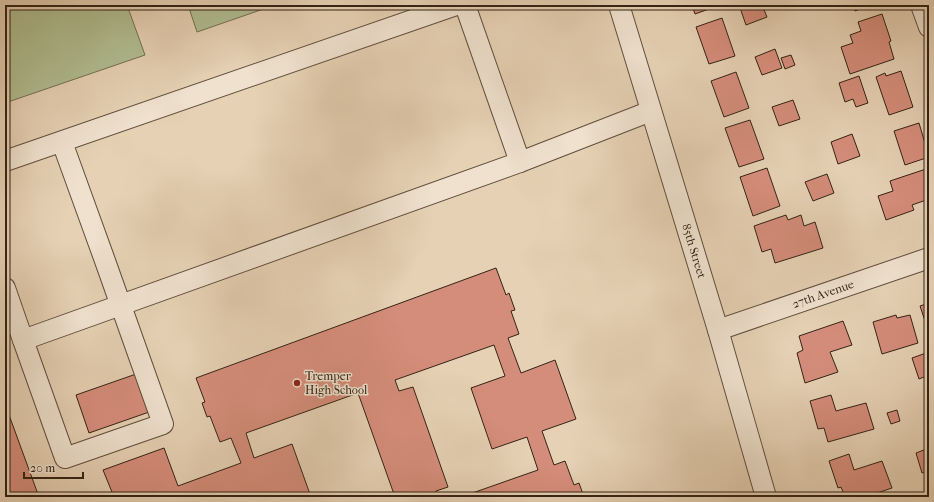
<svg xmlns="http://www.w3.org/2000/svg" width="934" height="502" font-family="'IM FELL French Canon',serif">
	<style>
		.green { fill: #b0bd91; stroke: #727053 }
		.building { fill: #d58d7b; stroke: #332315 }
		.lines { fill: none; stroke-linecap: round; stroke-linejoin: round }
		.minor-casing { stroke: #604e3d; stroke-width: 22 }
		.minor { stroke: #efe1ce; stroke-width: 20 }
		.poi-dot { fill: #8f2418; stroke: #efe1ce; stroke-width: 1.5 }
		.labels { text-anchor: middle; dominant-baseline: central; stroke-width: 3; stroke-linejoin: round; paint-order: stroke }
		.street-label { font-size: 12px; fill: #332315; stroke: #efe1ce }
		.poi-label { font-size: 12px; fill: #332315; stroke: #efe1ce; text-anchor: start }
	</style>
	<rect width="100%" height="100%" fill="#e6d1b4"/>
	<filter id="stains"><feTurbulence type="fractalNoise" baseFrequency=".005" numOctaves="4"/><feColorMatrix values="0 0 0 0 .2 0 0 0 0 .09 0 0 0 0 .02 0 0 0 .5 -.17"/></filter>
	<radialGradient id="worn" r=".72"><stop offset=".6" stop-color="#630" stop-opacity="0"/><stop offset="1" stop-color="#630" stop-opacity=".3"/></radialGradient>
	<!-- green -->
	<g class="green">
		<path d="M 5,5 L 127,5 L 145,55 L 5,103 Z"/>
		<path d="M 188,5 L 275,5 L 197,32 Z"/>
	</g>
	<!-- building -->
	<g class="building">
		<path d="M 692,5 L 720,5 L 695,14 Z"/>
		<path d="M 739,5 L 762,5 L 767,17 L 746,25 Z"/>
		<path d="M 853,5 L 871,5 L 855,11 Z"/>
		<path d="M 882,14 L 891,41 L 889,42 L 894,59 L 850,74 L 841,47 L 853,43 L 850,35 L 861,31 L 858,22 Z"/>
		<path d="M 722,18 L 735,56 L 709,64 L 696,27 Z"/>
		<path d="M 775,49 L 782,68 L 762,75 L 755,57 Z"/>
		<path d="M 791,55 L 795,65 L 785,69 L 781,58 Z"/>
		<path d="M 901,71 L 913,107 L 889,115 L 876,77 L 885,73 L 886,76 Z"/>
		<path d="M 736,72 L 749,108 L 724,117 L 711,81 Z"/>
		<path d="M 859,76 L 868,103 L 856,107 L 853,99 L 845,102 L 839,83 Z"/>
		<path d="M 793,100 L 800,119 L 779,126 L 772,107 Z"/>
		<path d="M 750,120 L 764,159 L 739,167 L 725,128 Z"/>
		<path d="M 919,123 L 929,157 L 905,165 L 894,131 Z"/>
		<path d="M 852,134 L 860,156 L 838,164 L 831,142 Z"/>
		<path d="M 767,168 L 780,206 L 753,216 L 740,177 Z"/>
		<path d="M 929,168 L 929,199 L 912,205 L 914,210 L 886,220 L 878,196 L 893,191 L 890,181 Z"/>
		<path d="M 827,174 L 834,193 L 813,201 L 805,182 Z"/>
		<path d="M 786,215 L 788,220 L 801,215 L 804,226 L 815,222 L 823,248 L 775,263 L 771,249 L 762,252 L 754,226 Z"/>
		<path d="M 496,268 L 506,295 L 509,293 L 515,310 L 511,311 L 519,334 L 508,338 L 521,373 L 555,360 L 576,419 L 542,431 L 554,465 L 565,461 L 574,485 L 579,483 L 584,497 L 461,497 L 538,470 L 527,437 L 492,449 L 471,388 L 505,376 L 494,345 L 395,380 L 399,391 L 413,387 L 448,487 L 436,491 L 437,497 L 395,497 L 358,393 L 246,433 L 254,458 L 292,444 L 311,497 L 114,497 L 103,470 L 164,448 L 178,486 L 241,463 L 231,438 L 220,442 L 210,416 L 207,417 L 202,403 L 205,402 L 196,378 Z"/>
		<path d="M 929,303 L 929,333 L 920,306 Z"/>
		<path d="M 896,315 L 897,318 L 910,315 L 918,343 L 882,354 L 873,322 Z"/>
		<path d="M 843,321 L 852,345 L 830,352 L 838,372 L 805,383 L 797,353 L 803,350 L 799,336 Z"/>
		<path d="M 929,352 L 929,375 L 919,379 L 912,358 Z"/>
		<path d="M 139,373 L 152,411 L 89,433 L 76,395 Z"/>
		<path d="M 831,395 L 836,411 L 866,403 L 874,429 L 828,442 L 824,428 L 818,429 L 810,401 Z"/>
		<path d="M 5,404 L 39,497 L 5,497 Z"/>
		<path d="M 897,410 L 900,421 L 891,424 L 887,413 Z"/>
		<path d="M 929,448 L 929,470 L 922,473 L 916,453 Z"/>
		<path d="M 849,454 L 854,470 L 882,461 L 892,488 L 865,497 L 845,497 L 841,487 L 838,488 L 829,461 Z"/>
	</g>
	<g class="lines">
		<defs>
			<g id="minor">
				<path d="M 465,5 L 520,162"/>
				<path d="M 619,5 L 718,330 L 766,497"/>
				<path d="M 921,5 L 929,27"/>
				<path d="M 5,161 L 456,5"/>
				<path d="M 5,288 L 23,340 L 520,162 L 651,111"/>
				<path d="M 718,330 L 929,258"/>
				<path d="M 23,340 L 65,458 L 163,424 L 104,258 L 62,142"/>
			</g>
		</defs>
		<!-- minor casing -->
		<use href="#minor" class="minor-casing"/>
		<!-- minor -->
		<use href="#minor" class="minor"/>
	</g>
	<!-- markers -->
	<circle class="poi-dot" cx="297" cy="383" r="4"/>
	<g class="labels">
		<!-- street labels -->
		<g class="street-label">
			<text transform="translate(694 251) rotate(73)">85th Street</text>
			<text transform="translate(823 294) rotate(-19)">27th Avenue</text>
		</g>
		<!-- poi labels -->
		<g class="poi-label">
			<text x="305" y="376">Tremper<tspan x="305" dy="14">High School</tspan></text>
		</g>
	</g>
	<!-- margin -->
	<rect width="934" height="502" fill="none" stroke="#e6d1b4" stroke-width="20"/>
	<rect x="6" y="6" width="922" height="490" fill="none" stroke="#332315" stroke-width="2"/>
	<rect x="10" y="10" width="914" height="482" fill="none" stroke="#332315"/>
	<!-- scale -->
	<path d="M24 472v6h59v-6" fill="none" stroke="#332315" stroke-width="2"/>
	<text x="30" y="472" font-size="12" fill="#332315" stroke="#efe1ce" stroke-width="3" paint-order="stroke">20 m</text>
	<rect width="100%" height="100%" filter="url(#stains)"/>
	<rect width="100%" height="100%" fill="url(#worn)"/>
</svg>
